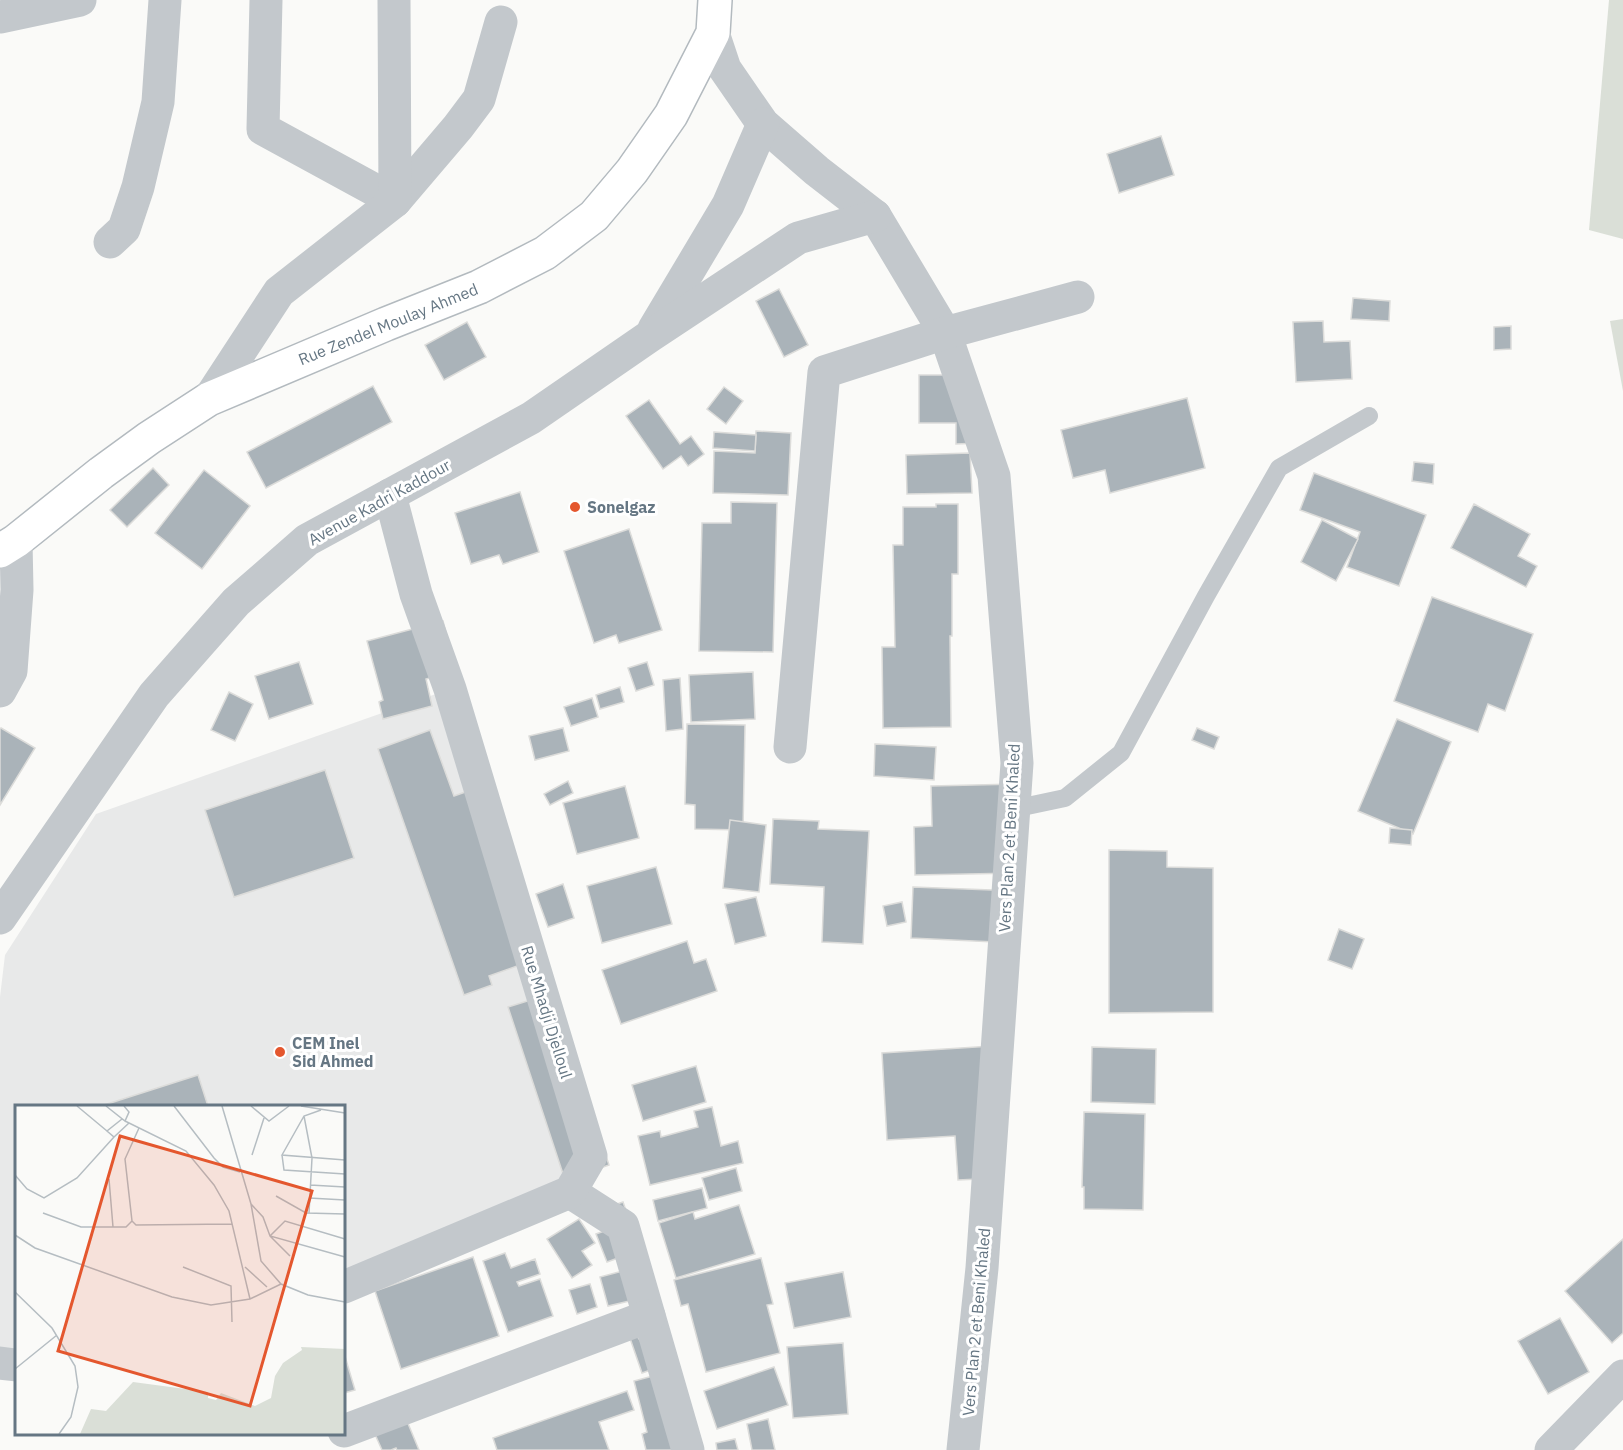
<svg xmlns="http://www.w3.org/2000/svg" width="1623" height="1450" font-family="'IBM Plex Sans',sans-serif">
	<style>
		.built { fill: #e8e9e9 }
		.green { fill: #dadfd7 }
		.building { fill: #aab3b9; stroke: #dcdcda; stroke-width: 1.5 }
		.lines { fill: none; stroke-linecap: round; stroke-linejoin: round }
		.secondary-casing { stroke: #b3babf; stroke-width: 36 }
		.lane { stroke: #c3c8cc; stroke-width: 18 }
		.street { stroke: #c3c8cc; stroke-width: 33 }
		.secondary { stroke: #fff; stroke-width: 33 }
		.poi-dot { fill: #e4572e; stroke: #fff; stroke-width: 2 }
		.labels { text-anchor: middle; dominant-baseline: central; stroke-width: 6; stroke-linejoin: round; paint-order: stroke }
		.street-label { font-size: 16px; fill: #657683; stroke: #fff }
		.poi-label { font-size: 16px; font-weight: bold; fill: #657683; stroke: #fff; text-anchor: start }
		.inset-road { fill: none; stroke: #b5bdc2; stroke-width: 1.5 }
		.view { fill: #e4572e; fill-opacity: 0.15; stroke: #e4572e; stroke-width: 3 }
		.inset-edge { fill: none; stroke: #657683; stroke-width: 3 }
	</style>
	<rect width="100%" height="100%" fill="#fafaf8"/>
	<!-- built -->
	<path class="built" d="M 450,689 L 591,1156 L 570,1192 L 344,1278 L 344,1106 L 16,1106 L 16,1352 L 0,1356 L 0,997 L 5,955 L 96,814 Z"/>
	<!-- green -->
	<g class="green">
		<path d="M 1609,0 L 1623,0 L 1623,239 L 1589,230 Z"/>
		<path d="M 1623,319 L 1623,391 L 1610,321 Z"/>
	</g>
	<!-- building -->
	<g class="building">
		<path d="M 1161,136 L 1174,175 L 1119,193 L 1107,154 Z"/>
		<path d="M 779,289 L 808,345 L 784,357 L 756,301 Z"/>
		<path d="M 1353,298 L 1390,301 L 1389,321 L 1351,319 Z"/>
		<path d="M 1323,321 L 1324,342 L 1350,341 L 1352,379 L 1296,382 L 1293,322 Z"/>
		<path d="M 467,322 L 486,357 L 444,380 L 425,345 Z"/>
		<path d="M 1511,326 L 1511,349 L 1494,350 L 1494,327 Z"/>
		<path d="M 919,375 L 966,375 L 980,443 L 956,444 L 956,423 L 919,423 Z"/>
		<path d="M 373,386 L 392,422 L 266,488 L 247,452 Z"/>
		<path d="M 724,387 L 743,401 L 726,424 L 707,409 Z"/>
		<path d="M 1187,398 L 1205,468 L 1110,493 L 1105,470 L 1073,478 L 1061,430 Z"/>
		<path d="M 649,400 L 680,444 L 691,436 L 704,454 L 688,466 L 681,456 L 663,469 L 626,416 Z"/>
		<path d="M 756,431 L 791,433 L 788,495 L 713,493 L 714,451 L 755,453 Z"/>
		<path d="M 714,432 L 756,435 L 755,451 L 713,448 Z"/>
		<path d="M 970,453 L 972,493 L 907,494 L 906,455 Z"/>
		<path d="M 1414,462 L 1434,464 L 1433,484 L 1412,481 Z"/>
		<path d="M 153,468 L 169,485 L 127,527 L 110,510 Z"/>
		<path d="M 204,470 L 250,506 L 202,569 L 155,533 Z"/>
		<path d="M 1314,473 L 1426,515 L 1399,586 L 1347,567 L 1360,532 L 1300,510 Z"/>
		<path d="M 520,492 L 539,552 L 503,564 L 499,555 L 471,564 L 455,513 Z"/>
		<path d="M 731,502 L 777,503 L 773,652 L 699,651 L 702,523 L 731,523 Z"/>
		<path d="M 936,504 L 958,504 L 958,574 L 952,574 L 952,636 L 950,636 L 951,727 L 883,728 L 882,647 L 895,647 L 893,545 L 903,545 L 903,507 L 936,507 Z"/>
		<path d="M 1474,504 L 1530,534 L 1518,556 L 1537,566 L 1526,587 L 1451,548 Z"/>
		<path d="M 1322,520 L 1358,539 L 1336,581 L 1301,562 Z"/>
		<path d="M 629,529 L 662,630 L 619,643 L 616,635 L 594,643 L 564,551 Z"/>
		<path d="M 1432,597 L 1533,634 L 1505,711 L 1488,704 L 1478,732 L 1394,701 Z"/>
		<path d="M 443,621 L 456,671 L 426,679 L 432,706 L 383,719 L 379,702 L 383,700 L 367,641 Z"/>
		<path d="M 299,662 L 313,704 L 269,719 L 255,676 Z"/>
		<path d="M 647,662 L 654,685 L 636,691 L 628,668 Z"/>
		<path d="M 753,672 L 755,719 L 691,722 L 689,675 Z"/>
		<path d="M 680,678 L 683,729 L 666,731 L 663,680 Z"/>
		<path d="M 620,687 L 624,702 L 600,709 L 596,695 Z"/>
		<path d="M 229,692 L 253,704 L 235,741 L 211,730 Z"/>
		<path d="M 592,698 L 598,717 L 571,726 L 564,707 Z"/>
		<path d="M 1397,719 L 1451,742 L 1413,834 L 1358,811 Z"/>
		<path d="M 687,724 L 745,725 L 743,830 L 695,829 L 695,805 L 685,804 Z"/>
		<path d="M 1,728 L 35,748 L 0,805 L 0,729 Z"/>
		<path d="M 563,728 L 569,751 L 535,760 L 529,736 Z"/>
		<path d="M 1197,728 L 1219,737 L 1214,749 L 1192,740 Z"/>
		<path d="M 430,730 L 454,796 L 485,785 L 545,956 L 489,976 L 492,985 L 464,995 L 378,749 Z"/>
		<path d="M 875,744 L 936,747 L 934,780 L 874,776 Z"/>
		<path d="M 325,770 L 354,858 L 234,897 L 205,810 Z"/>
		<path d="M 568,781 L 573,793 L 550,805 L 544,794 Z"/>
		<path d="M 1018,784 L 1020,873 L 915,875 L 914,827 L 932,826 L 931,786 Z"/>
		<path d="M 625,786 L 639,838 L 577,854 L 563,803 Z"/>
		<path d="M 773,819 L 819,821 L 818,829 L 869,831 L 863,944 L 822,942 L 824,887 L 770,884 Z"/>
		<path d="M 730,820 L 766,825 L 759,892 L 723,888 Z"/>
		<path d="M 1390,828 L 1412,830 L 1411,845 L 1389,843 Z"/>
		<path d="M 1109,850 L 1167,851 L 1167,867 L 1213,868 L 1213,1012 L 1109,1013 Z"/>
		<path d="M 656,867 L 672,924 L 602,943 L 587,886 Z"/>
		<path d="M 563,884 L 574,918 L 548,927 L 536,894 Z"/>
		<path d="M 913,887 L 1018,891 L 1016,943 L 911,938 Z"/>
		<path d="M 756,897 L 766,936 L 735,944 L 725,904 Z"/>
		<path d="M 902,902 L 906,922 L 887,926 L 883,906 Z"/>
		<path d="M 1339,929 L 1364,939 L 1352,969 L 1328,960 Z"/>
		<path d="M 687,941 L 694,963 L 706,959 L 717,991 L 621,1024 L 602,970 Z"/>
		<path d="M 553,993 L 609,1165 L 565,1180 L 508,1007 Z"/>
		<path d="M 992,1046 L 1000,1178 L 958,1180 L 955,1136 L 887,1140 L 882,1053 Z"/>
		<path d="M 1092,1047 L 1156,1049 L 1155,1104 L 1091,1102 Z"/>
		<path d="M 696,1066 L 706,1102 L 643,1121 L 632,1085 Z"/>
		<path d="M 198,1075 L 208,1106 L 101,1106 Z"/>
		<path d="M 712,1107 L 721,1146 L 738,1141 L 743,1163 L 650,1185 L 638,1136 L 660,1131 L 661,1137 L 698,1127 L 694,1111 Z"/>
		<path d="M 1084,1112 L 1145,1114 L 1143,1210 L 1084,1209 L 1084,1187 L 1082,1187 Z"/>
		<path d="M 736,1168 L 742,1191 L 709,1200 L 702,1178 Z"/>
		<path d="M 702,1188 L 707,1208 L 658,1221 L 653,1200 Z"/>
		<path d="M 623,1202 L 640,1250 L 607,1262 L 596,1234 L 607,1230 L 600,1210 Z"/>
		<path d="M 739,1205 L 755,1254 L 676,1278 L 659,1223 L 693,1212 L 695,1219 Z"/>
		<path d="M 579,1219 L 595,1243 L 582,1251 L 592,1265 L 572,1278 L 547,1239 Z"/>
		<path d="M 1623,1239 L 1623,1333 L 1612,1343 L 1565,1291 Z"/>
		<path d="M 505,1253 L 511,1268 L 535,1259 L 540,1274 L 517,1282 L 519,1286 L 540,1279 L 553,1316 L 508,1332 L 483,1261 Z"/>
		<path d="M 473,1257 L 499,1336 L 401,1369 L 375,1291 Z"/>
		<path d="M 761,1258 L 773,1304 L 767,1305 L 780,1353 L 706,1372 L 688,1304 L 681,1306 L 674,1280 Z"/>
		<path d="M 630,1269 L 638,1299 L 608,1306 L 600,1277 Z"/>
		<path d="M 843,1272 L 851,1317 L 794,1328 L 785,1283 Z"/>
		<path d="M 590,1284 L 597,1307 L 577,1314 L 569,1290 Z"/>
		<path d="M 622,1315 L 659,1367 L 642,1373 Z"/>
		<path d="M 1560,1318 L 1589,1372 L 1548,1394 L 1518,1341 Z"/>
		<path d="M 843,1343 L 848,1414 L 793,1418 L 787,1347 Z"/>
		<path d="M 344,1353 L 355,1390 L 344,1393 Z"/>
		<path d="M 774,1367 L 788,1405 L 717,1429 L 704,1391 Z"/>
		<path d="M 679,1369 L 680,1450 L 646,1450 L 642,1434 L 647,1432 L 634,1381 Z"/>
		<path d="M 627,1391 L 634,1410 L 599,1422 L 609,1450 L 497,1450 L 493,1438 Z"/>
		<path d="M 402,1409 L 419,1450 L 397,1450 L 396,1448 L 391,1450 L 382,1450 L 370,1423 Z"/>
		<path d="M 768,1419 L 775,1450 L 752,1450 L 747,1424 Z"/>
		<path d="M 735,1439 L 738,1450 L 717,1450 L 716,1443 Z"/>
	</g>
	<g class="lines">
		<defs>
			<path id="secondary" d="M 0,551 L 16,541 L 101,473 L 149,438 L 209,399 L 386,324 L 479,287 L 545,253 L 594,216 L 632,171 L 671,115 L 713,33 L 715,0"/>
		</defs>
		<!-- secondary casing -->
		<use href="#secondary" class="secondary-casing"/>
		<!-- lane -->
		<path class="lane" d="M 1013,809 L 1065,798 L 1121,753 L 1206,596 L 1279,468 L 1369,416"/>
		<!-- street -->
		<g class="street">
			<path d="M 266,0 L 263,129 L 395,201 L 458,127 L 479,99 L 501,22"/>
			<path d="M 0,17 L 80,0"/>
			<path d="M 713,33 L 725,69 L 763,124 L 817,171 L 875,216 L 945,333 L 994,476 L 1017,763 L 982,1268 L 963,1450"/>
			<path d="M 110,242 L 124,229 L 138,187 L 158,102 L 165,0"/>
			<path d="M 654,329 L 728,205 L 763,124"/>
			<path d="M 209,399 L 279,292 L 395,201 L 394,0"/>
			<path d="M 0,691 L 11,671 L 17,590 L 16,541"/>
			<path d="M 790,747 L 824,372 L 945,333 L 1078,297"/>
			<path d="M 0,918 L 154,695 L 236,602 L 307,540 L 531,418 L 650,336 L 798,238 L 875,216"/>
			<path d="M 570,1192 L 623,1226 L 688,1450"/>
			<path d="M 344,1287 L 570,1192 L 591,1156 L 450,689 L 416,594 L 390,495"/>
			<path d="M 0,1363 L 16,1365"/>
			<path d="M 344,1431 L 649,1316"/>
			<path d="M 1551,1450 L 1623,1376"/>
		</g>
		<!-- secondary -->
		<use href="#secondary" class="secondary"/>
	</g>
	<!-- markers -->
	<g class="poi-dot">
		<circle cx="575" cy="507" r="6"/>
		<circle cx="280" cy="1052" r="6"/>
	</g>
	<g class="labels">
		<!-- street labels -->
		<g class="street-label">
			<text transform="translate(388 324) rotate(-22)">Rue Zendel Moulay Ahmed</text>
			<text transform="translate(379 502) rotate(-29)">Avenue Kadri Kaddour</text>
			<text transform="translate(1009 838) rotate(-87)">Vers Plan 2 et Beni Khaled</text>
			<text transform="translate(547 1012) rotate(73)">Rue Mhadji Djelloul</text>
			<text transform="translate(976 1322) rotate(-85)">Vers Plan 2 et Beni Khaled</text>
		</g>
		<!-- poi labels -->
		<g class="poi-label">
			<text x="587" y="507">Sonelgaz</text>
			<text x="292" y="1043">CEM Inel<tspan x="292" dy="18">Sid Ahmed</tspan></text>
		</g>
	</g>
	<!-- overview -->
	<g transform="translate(15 1105)">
		<rect width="330" height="330" fill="#fafaf8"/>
		<path d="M 286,242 L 330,244 L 330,329 L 65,329 L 76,304 L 91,306 L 118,277 L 193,287 L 193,293 L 201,295 L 206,288 L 240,301 L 256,293 L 260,271 L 268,258 L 287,245 Z" fill="#dadfd7"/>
		<path class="inset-road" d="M 62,1 L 92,26M 91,1 L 110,16 L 114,7 L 109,1M 159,1 L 199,53 L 208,62 L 225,67M 207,1 L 236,99 L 246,156 L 266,179 L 293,190 L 330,197M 236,1 L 254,16 L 274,1M 286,1 L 330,8M 306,5 L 289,11 L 267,50 L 330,55M 289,11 L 297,53 L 294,108M 107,14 L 92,26 L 99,32 L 114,18M 110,16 L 171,46 L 199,80 L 214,106 L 235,194M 124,23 L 110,54 L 117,116 L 121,120 L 217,119M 237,50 L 249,13M 267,50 L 269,65 L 330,69M 0,70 L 12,84 L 29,93 L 62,73 L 99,32M 94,74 L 98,122M 295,80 L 330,82M 261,91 L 291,108 L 330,109M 294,93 L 330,95M 236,99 L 248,112 L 255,131 L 330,152M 28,108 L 66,122 L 111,122 L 117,116M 0,130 L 20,143 L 157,192 L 196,200 L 235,194 L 266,179M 275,151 L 255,131 L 270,116 L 330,134M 168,162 L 216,181 L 217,217M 230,162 L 252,182M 0,187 L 37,223 L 60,261 L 63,282 L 56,312 L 44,329M 0,264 L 42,230"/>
		<path class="view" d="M 105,31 L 297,86 L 235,301 L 43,246 Z"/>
		<rect width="330" height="330" class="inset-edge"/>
	</g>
</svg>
